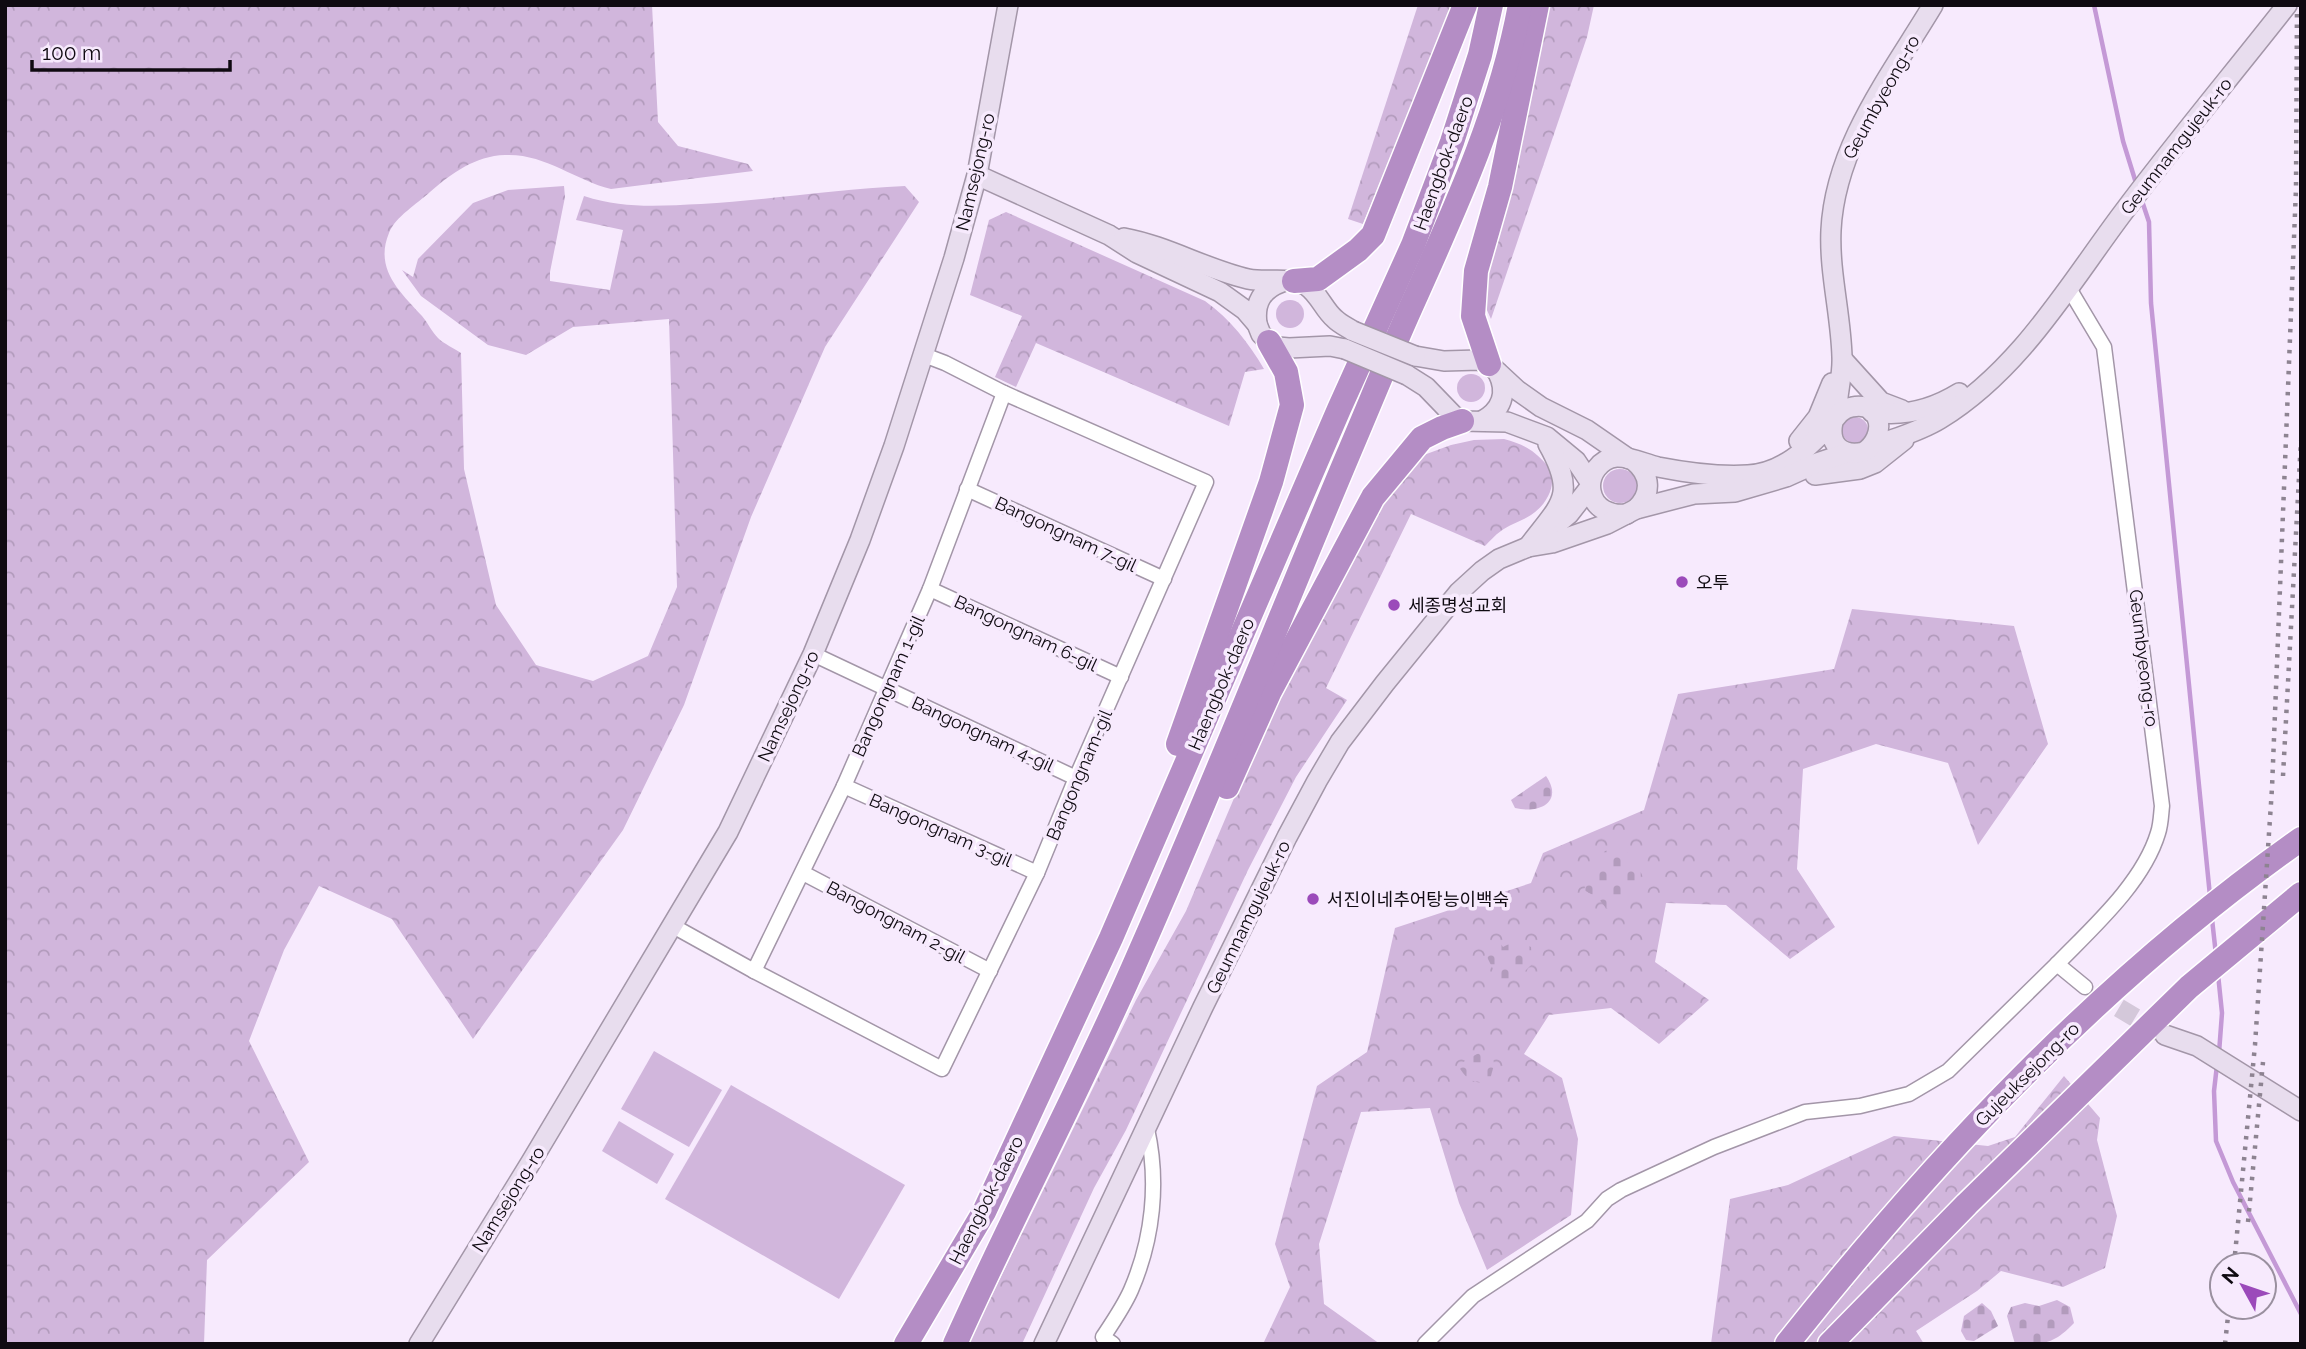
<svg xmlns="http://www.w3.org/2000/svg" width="2306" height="1349" font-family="Raleway,'Noto Sans KR',sans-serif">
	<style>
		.green { fill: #d1b6dc }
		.forest { fill: url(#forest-crowns) }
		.cemetery { fill: url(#cemetery-stones) }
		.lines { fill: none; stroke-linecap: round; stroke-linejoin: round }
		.stream { stroke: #c499d6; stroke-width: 4.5 }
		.secondary-tunnel { stroke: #d4c8da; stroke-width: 19; stroke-dasharray: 19 10; stroke-linecap: butt }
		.street-casing { stroke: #a396a8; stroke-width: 17 }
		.secondary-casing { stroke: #a396a8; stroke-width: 22 }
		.highway-casing { stroke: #fff; stroke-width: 27 }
		.street { stroke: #fff; stroke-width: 14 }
		.secondary { stroke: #e8ddee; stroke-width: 19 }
		.highway { stroke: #b48dc5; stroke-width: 24 }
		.rail { stroke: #8d8391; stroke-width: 4.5; stroke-dasharray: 3.5 7; stroke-linecap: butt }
		.secondary-bridge-casing { stroke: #a396a8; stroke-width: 22; stroke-linecap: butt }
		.secondary-bridge { stroke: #e8ddee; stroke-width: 19 }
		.poi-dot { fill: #9b4aba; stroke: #f7eafd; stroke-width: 2.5 }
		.labels { text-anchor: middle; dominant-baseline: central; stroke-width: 7; stroke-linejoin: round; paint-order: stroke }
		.street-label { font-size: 18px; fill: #0f0a11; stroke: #f7eafd }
		.poi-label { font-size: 18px; fill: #0f0a11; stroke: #f7eafd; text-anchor: start }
	</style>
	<defs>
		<pattern id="forest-crowns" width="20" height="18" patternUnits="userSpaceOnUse" patternTransform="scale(1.75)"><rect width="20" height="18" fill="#d1b6dc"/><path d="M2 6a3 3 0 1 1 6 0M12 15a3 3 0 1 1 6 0" fill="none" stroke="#b29bbc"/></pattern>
		<pattern id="cemetery-stones" width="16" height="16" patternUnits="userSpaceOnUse" patternTransform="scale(1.75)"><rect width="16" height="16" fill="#d1b6dc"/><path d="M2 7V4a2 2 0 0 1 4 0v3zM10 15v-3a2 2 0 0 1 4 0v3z" fill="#b29bbc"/></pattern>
	</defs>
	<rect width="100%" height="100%" fill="#f7eafd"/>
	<!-- green -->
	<g class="green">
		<circle cx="1290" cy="314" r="14"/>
		<circle cx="1471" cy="388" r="14"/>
		<circle cx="1855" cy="430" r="13"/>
		<circle cx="1620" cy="486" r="17"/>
		<path d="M 654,1051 L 722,1090 L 689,1147 L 621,1109 Z"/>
		<path d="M 731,1085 L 905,1185 L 839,1299 L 665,1199 Z"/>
		<path d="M 619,1121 L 674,1154 L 657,1184 L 602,1151 Z"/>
	</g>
	<!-- forest -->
	<g class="forest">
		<path d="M 5,5 L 652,5 L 658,122 L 678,146 L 748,164 L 753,171 L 611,189 C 575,180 544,153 505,155 C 475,156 452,173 430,192 C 417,204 395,217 389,233 C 374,269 400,292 422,316 C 428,323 432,332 438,338 C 444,344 454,348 461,353 L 464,469 L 496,605 L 536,665 L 593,681 L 648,656 L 677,587 L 669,319 L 573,327 L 526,355 L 488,345 L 421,296 L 402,270 L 413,277 L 418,259 L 473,203 L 508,190 L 564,186 L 565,197 L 550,272 L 550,281 L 610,290 L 623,230 L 576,220 L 584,196 C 624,209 659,206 701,204 C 769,200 837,189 905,186 L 919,202 L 825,347 L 751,517 L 684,705 L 623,830 L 473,1039 L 392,919 L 319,886 L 284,950 L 249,1041 L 309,1162 L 207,1260 L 204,1344 L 5,1344 Z"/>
		<path d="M 1418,5 L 1453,5 L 1363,224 L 1348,219 Z"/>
		<path d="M 1546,5 L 1594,5 L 1587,37 L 1491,319 L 1486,308 L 1486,263 Z"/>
		<path d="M 1006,212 L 1205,301 C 1231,320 1248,342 1264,369 L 1245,372 L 1229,426 L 1036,343 L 1016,387 L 995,377 L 1022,316 L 970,295 L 989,220 Z"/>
		<path d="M 1504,439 C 1522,444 1533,449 1546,464 C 1560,480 1548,504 1531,515 C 1522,521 1510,524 1501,531 C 1495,535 1490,541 1485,546 L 1411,514 L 1326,688 L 1347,700 L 1296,777 L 1248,870 L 1126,1130 L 1094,1188 L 1022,1344 L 968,1344 L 1136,1000 L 1186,911 L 1272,709 L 1391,486 L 1421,456 L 1451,445 L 1474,440 Z"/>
		<path d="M 1852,609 L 2014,626 L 2048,744 L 1978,845 L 1948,763 L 1876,744 L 1803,769 L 1797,869 L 1835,927 L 1790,959 L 1726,905 L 1666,903 L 1655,962 L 1709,1000 L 1659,1044 L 1611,1008 L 1549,1015 L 1524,1054 L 1562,1078 L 1578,1139 L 1571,1215 L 1487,1270 L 1459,1203 L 1430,1108 L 1361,1112 L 1319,1244 L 1324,1304 L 1380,1344 L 1263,1344 L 1290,1287 L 1275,1244 L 1317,1086 L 1367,1052 L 1395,928 L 1531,883 L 1543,853 L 1644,810 L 1678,694 L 1834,669 Z"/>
		<path d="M 2064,1076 L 2100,1118 L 2097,1140 L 2117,1216 L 2105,1268 L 2063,1287 L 2001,1271 L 1977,1291 L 1916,1331 L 1924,1344 L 1711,1344 L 1730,1199 L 1788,1185 L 1894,1136 L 1988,1146 L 2015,1137 Z"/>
	</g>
	<!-- cemetery -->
	<g class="cemetery">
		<path d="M 1546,776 C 1564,802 1539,814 1515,808 L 1511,800 Z"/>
		<path d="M 1617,848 C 1655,861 1642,891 1617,910 L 1606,908 L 1598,898 L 1584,890 L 1591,869 L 1605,851 Z"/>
		<path d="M 1492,942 L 1500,943 L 1503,947 C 1514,941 1521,941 1531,947 L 1532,964 L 1525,971 L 1517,969 L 1510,981 L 1501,985 L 1482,947 Z"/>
		<path d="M 1489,1051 L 1493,1054 L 1494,1065 L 1489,1083 C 1474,1084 1465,1079 1458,1065 L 1477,1054 Z"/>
		<path d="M 2057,1300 L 2070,1307 L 2074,1323 C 2053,1345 2044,1344 2015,1344 L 2007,1316 L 2011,1307 L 2025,1303 L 2039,1306 Z"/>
		<path d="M 1982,1303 L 1991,1311 L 1998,1326 L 1974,1341 L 1966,1340 L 1961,1331 L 1964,1316 Z"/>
	</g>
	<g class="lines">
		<!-- stream -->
		<g class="stream">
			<path d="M 2094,5 L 2123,141 L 2136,183"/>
			<path d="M 2141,198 L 2149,222 L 2151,303 L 2210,896"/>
			<path d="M 2212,919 L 2216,955"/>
			<path d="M 2218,974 L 2222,1013 L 2219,1053"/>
			<path d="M 2217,1065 L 2214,1091 L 2216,1141 L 2233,1182 L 2301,1314"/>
		</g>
		<!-- secondary-tunnel -->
		<path class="secondary-tunnel" d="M 2094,993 L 2161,1033"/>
		<defs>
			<g id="street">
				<path d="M 2070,290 L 2104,347 L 2162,806 C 2161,814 2161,824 2158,833 C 2143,883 2092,928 2057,964 L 2085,987"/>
				<path d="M 967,489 L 1164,579"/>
				<path d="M 930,589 L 1121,677"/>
				<path d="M 813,654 L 1076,778"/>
				<path d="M 844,786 L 1037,873"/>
				<path d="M 803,873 L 990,971"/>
				<path d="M 673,926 L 754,971 L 942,1069 L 1037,873 L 1076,778 L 1206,482 L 1004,393 L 945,363 L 924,355"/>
				<path d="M 754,971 L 844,786 L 930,589 L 1004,393"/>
				<path d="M 1113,1344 L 1103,1337 C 1113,1322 1124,1306 1131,1290 C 1153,1239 1159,1182 1147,1129"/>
				<path d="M 1425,1344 L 1473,1296 L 1587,1221 L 1607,1199 L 1621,1190 L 1714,1147 L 1805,1112 L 1860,1106 L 1909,1094 L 1948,1071 L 2057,964"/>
			</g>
			<g id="secondary">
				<path d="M 977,175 L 1109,235 L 1137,253 L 1220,292 L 1245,310 L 1257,324 L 1261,334 L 1269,342 L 1278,347 L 1289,348 L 1330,346 L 1345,349"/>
				<path d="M 1124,238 C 1167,246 1205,269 1248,279 C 1267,283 1291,276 1307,286 C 1319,294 1324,310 1335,319 C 1340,324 1347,327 1353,331"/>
				<path d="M 1257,324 C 1254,303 1262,289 1282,282"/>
				<path d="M 1415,356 L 1444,361 L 1479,360 L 1489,364 L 1517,390 L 1541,407 L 1587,430 L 1629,459"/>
				<path d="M 1843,360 L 1881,402 L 1902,410"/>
				<path d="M 1407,375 L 1426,387 L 1454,416 L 1462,421 L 1507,422 L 1547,437 L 1576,461 L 1590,482"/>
				<path d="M 1872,412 C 1903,417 1933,409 1959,393"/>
				<path d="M 1837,415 C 1836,396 1843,377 1842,357 C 1841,315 1829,272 1831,230 C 1835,146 1891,75 1933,5"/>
				<path d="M 1482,421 C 1502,410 1508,393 1498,373"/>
				<path d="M 1799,441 L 1818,417 L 1832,383"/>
				<path d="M 1872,447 C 1895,438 1919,432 1940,419 C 2020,370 2068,286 2122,214 C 2175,143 2232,75 2287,5"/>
				<path d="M 1634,461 C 1651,475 1652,494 1636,509"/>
				<path d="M 1815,475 L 1860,469 L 1875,463 L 1904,440"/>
				<path d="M 1627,514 C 1611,516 1594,509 1591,491 C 1588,475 1600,459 1616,457 C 1629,456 1645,464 1658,467 C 1689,473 1717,477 1748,475 C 1782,473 1806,450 1829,426 C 1836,418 1840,409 1852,407 C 1883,401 1887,437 1864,452 C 1842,457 1828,445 1833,422"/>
				<path d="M 1551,529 L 1569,514 L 1590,487"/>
				<path d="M 1528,547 C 1560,504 1578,497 1548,444"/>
				<path d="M 2165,1035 L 2197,1046 L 2301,1111"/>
				<path d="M 419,1344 L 531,1162 L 728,832 L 813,654 L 860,540 L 894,446 L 954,258 L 977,175 L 1008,5"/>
				<path d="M 1044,1344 L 1203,1007 L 1287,837 L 1317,781 L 1340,742 L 1385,683 L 1459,592 L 1482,571 L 1499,559 L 1528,547 L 1552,543 L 1607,524 L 1636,509 L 1694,494 L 1735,492 L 1786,477 L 1817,463 L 1847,453"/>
			</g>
			<g id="highway">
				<path d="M 1294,281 L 1318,279 L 1358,250 L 1373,235 L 1465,5"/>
				<path d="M 1489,364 L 1473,316 L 1476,271 L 1500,187 L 1537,5"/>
				<path d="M 1178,744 L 1271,482 L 1292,405 L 1286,372 L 1269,342"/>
				<path d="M 1227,787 L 1269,693 L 1373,497 L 1422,438 L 1442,428 L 1462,421"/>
				<path d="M 906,1344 L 984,1212 L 1111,938 L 1339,409 L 1413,245 L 1452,142 L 1480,55 L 1491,5"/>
				<path d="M 955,1344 C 1014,1212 1082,1086 1139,954 C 1212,789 1278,621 1348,455 C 1369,406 1389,356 1411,307 C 1455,209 1500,112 1520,5"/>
				<path d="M 1787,1344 C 1937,1155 2104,978 2301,839"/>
				<path d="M 1830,1344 L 1967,1204 L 2189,987 L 2301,894"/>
			</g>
		</defs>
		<!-- street casing -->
		<use href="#street" class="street-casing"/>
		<!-- secondary casing -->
		<use href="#secondary" class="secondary-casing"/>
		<!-- highway casing -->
		<use href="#highway" class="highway-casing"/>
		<!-- street -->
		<use href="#street" class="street"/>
		<!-- secondary -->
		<use href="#secondary" class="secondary"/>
		<!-- highway -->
		<use href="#highway" class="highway"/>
		<!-- rail -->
		<g class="rail">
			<path d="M 2283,776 L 2301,440"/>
			<path d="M 2248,1222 L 2263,1062"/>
			<path d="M 2234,1265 L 2255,1045 L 2272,788 L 2296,188 L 2297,5"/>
			<path d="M 2225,1344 L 2229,1307"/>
		</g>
		<defs>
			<g id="secondary-bridge">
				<path d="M 1353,331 L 1415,356"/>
				<path d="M 1345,349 L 1407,375"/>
			</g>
		</defs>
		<!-- secondary-bridge casing -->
		<use href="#secondary-bridge" class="secondary-bridge-casing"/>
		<!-- secondary-bridge -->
		<use href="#secondary-bridge" class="secondary-bridge"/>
	</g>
	<!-- markers -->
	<g class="poi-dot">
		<circle cx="1682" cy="582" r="7"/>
		<circle cx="1394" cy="605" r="7"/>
		<circle cx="1313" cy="899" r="7"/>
	</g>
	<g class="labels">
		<!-- street labels -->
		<g class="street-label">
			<text transform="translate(1881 97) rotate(-61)">Geumbyeong-ro</text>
			<text transform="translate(2176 146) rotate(-52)">Geumnamgujeuk-ro</text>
			<text transform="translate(1443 163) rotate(-70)">Haengbok-daero</text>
			<text transform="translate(975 172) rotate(-77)">Namsejong-ro</text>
			<text transform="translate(1066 534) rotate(25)">Bangongnam 7-gil</text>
			<text transform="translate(1026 633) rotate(25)">Bangongnam 6-gil</text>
			<text transform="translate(2144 658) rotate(83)">Geumbyeong-ro</text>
			<text transform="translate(1221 684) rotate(-67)">Haengbok-daero</text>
			<text transform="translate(888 686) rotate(-66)">Bangongnam 1-gil</text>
			<text transform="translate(788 706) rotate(-65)">Namsejong-ro</text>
			<text transform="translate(983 734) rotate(25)">Bangongnam 4-gil</text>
			<text transform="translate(1079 775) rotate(-67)">Bangongnam-gil</text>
			<text transform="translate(941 830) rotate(24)">Bangongnam 3-gil</text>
			<text transform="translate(1248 917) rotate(-64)">Geumnamgujeuk-ro</text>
			<text transform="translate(896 922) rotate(28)">Bangongnam 2-gil</text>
			<text transform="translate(2027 1074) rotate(-45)">Gujeuksejong-ro</text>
			<text transform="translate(508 1199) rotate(-58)">Namsejong-ro</text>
			<text transform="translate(986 1200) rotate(-63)">Haengbok-daero</text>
		</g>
		<!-- poi labels -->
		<g class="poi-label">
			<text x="1696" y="582">오투</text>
			<text x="1408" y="605">세종명성교회</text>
			<text x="1327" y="899">서진이네추어탕능이백숙</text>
		</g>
	</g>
	<!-- border -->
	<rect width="2306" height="1349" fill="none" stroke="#0f0a11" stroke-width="14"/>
	<!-- north arrow -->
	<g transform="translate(2243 1286) rotate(310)"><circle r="33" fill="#f7eafd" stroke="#9a909f" stroke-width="2"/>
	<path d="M0-5L12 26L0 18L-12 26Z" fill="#9b4aba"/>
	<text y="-10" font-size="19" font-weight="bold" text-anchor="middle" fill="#0f0a11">N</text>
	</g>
	<!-- scale -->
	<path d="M32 60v10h198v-10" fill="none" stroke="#0f0a11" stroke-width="3.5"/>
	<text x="42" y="60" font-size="21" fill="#0f0a11" stroke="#f7eafd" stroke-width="5" paint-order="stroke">100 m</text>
</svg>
